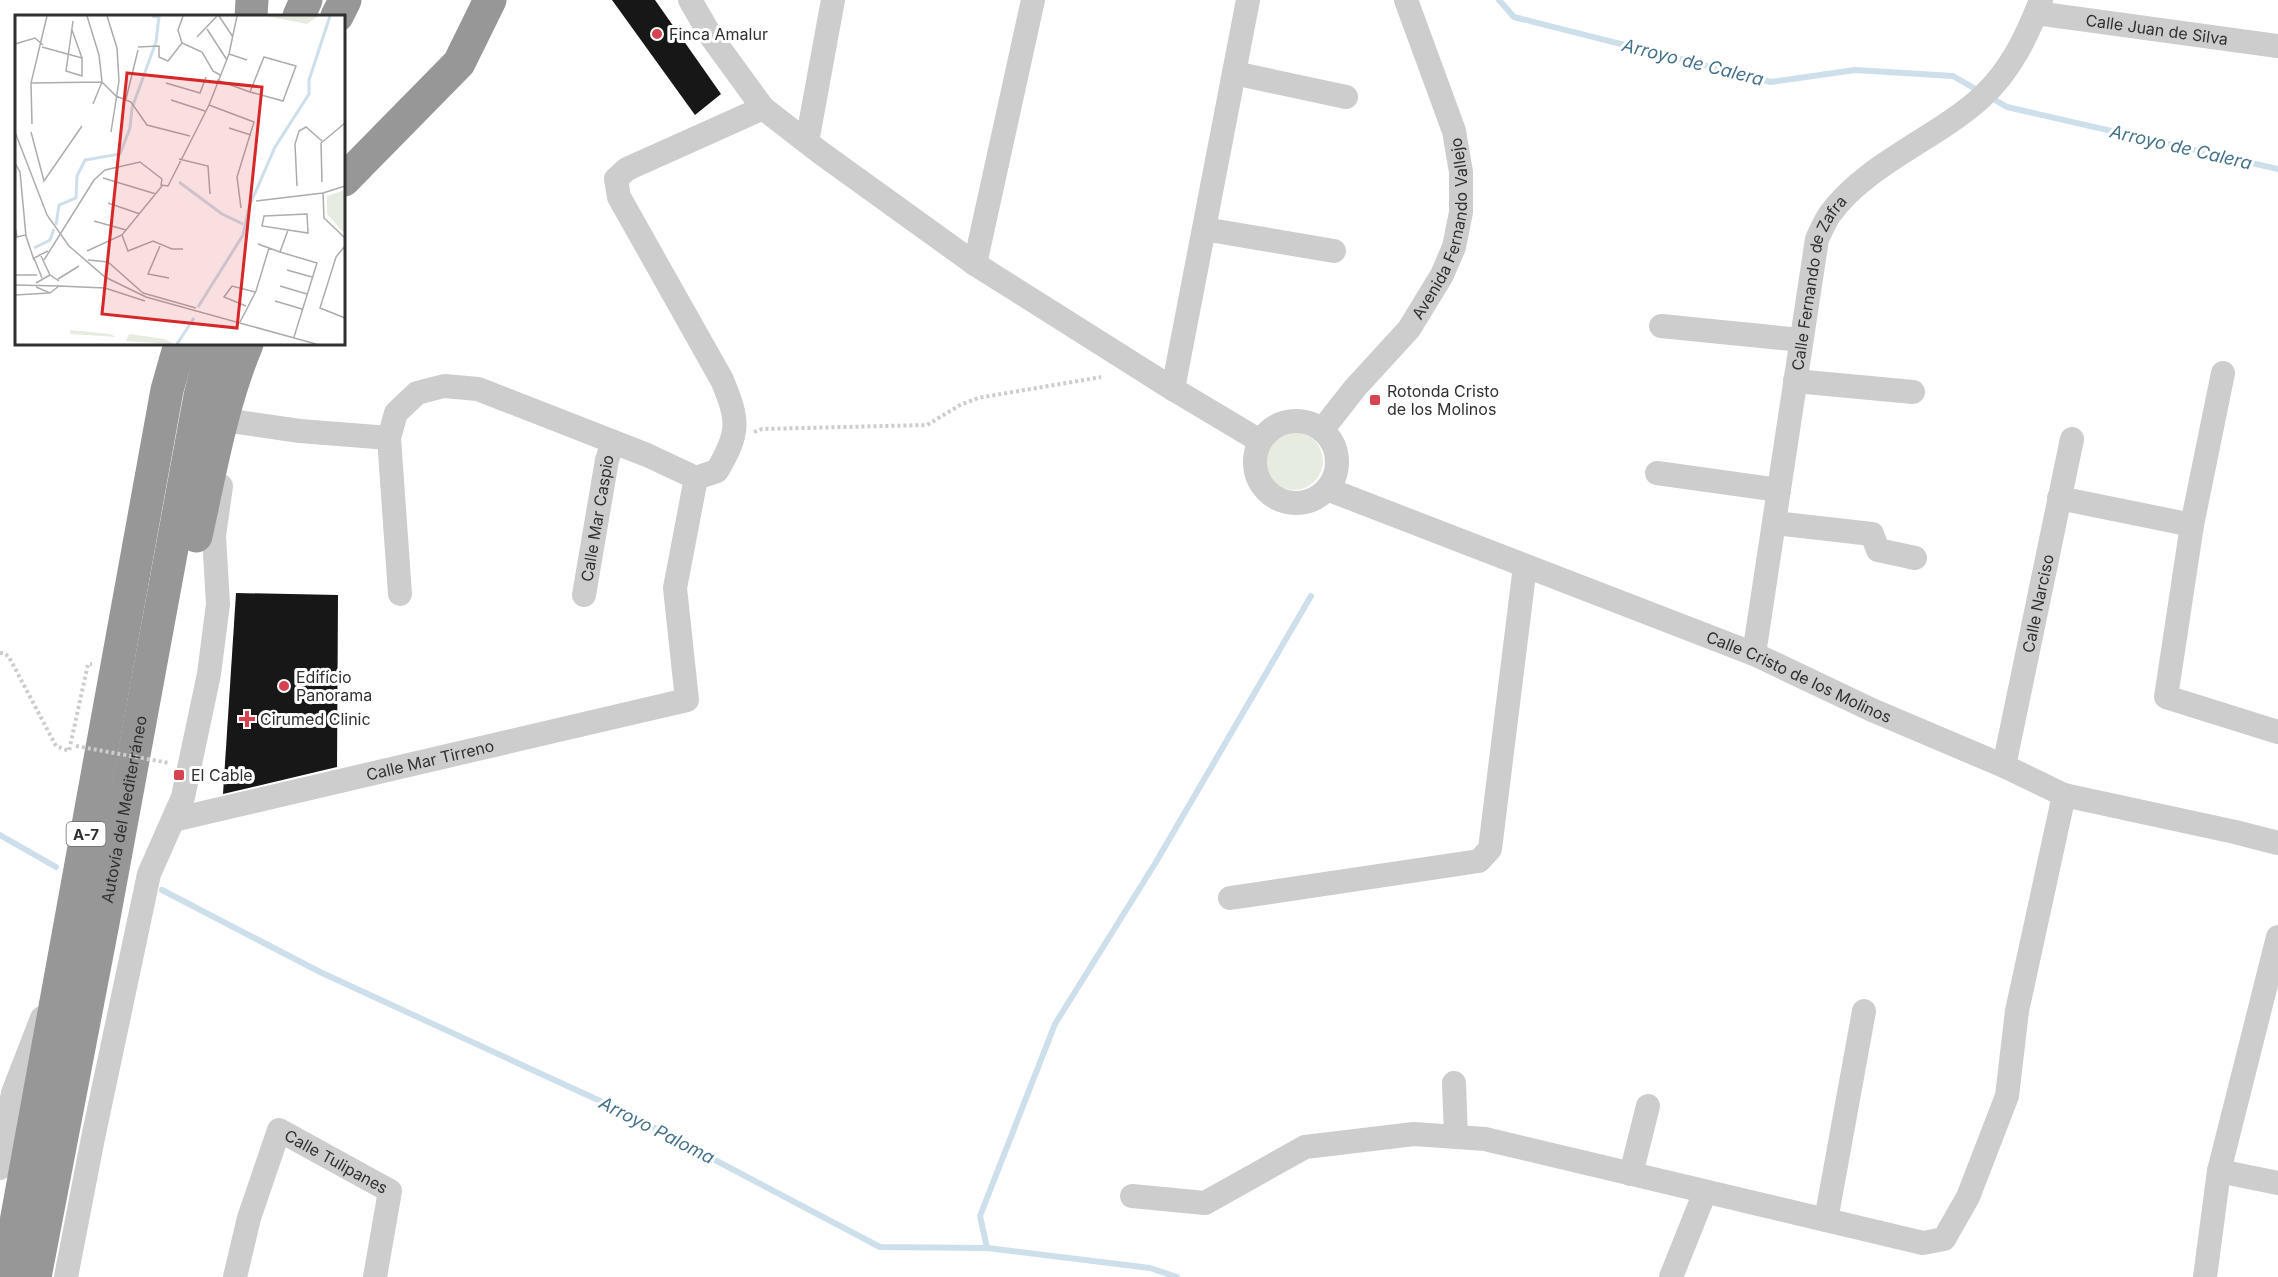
<svg xmlns="http://www.w3.org/2000/svg" width="2278" height="1277" font-family="Inter,sans-serif">
	<style>
		.green { fill: #e6ecdf }
		.lines { fill: none; stroke-linecap: round; stroke-linejoin: round }
		.stream { stroke: #cddfea; stroke-width: 6 }
		.building { fill: #171717 }
		.path { stroke: #cdcdcd; stroke-width: 4; stroke-dasharray: 3 3; stroke-linecap: butt }
		.minor { stroke: #cdcdcd; stroke-width: 24 }
		.highway { stroke: #979797; stroke-width: 33 }
		.path-bridge { stroke: #cdcdcd; stroke-width: 4; stroke-dasharray: 3 3; stroke-linecap: butt }
		.poi-dot { fill: #d74251; stroke: #fff; stroke-width: 2 }
		.labels { text-anchor: middle; dominant-baseline: central; stroke-width: 6; stroke-linejoin: round; paint-order: stroke }
		.shield { fill: #fff; stroke: #6e6e6e; stroke-width: 1.5 }
		.shield-label { font-size: 15px; font-weight: bold; fill: #303030 }
		.street-label { font-size: 16px; fill: #303030; stroke: #fff }
		.poi-label { font-size: 16px; fill: #303030; stroke: #fff; text-anchor: start }
		.water-label { font-size: 18px; font-style: italic; fill: #44728c; stroke: #fff }
		.inset-river { fill: none; stroke: #cddfea; stroke-width: 3 }
		.inset-road { fill: none; stroke: #acacac; stroke-width: 1.5 }
		.view { fill: #d62828; fill-opacity: 0.15; stroke: #d62828; stroke-width: 3 }
		.inset-edge { fill: none; stroke: #303030; stroke-width: 3 }
	</style>
	<rect width="100%" height="100%" fill="#fff"/>
	<!-- green -->
	<circle class="green" cx="1294" cy="461" r="29"/>
	<g class="lines">
		<!-- stream -->
		<g class="stream">
			<path d="M 1499,0 L 1514,17 L 1771,82 L 1855,70 L 1953,76 L 1979,91"/>
			<path d="M 1988,96 L 2007,107 L 2278,169"/>
			<path d="M 0,835 L 56,867"/>
			<path d="M 162,890 L 320,972 L 624,1112 L 880,1247 L 987,1248 L 1150,1268 L 1177,1277"/>
			<path d="M 987,1248 L 980,1216 L 1055,1024 L 1156,862 L 1311,596"/>
		</g>
	</g>
	<!-- building -->
	<g class="building">
		<path d="M 612,0 L 655,0 L 721,94 L 695,115 Z"/>
		<path d="M 236,593 L 338,595 L 337,767 L 223,794 Z"/>
	</g>
	<g class="lines">
		<!-- path -->
		<g class="path">
			<path d="M 754,432 L 762,429 L 927,425 L 960,405 L 978,398 L 1101,377"/>
			<path d="M 0,653 L 4,653 L 9,657 L 56,746 L 69,751 L 88,664 L 92,664"/>
		</g>
		<!-- minor -->
		<g class="minor">
			<path d="M 690,0 L 712,38 L 763,108 L 821,153 L 975,264 L 1173,389 L 1260,441"/>
			<path id="s1" d="M 2036,13 L 2278,46"/>
			<path d="M 1234,73 L 1346,97"/>
			<path d="M 807,142 L 833,0"/>
			<path d="M 1204,229 L 1334,251"/>
			<path d="M 975,264 L 1033,0"/>
			<path d="M 1661,326 L 1801,340"/>
			<path d="M 2223,373 L 2192,525 L 2166,697 L 2278,732"/>
			<path d="M 1795,381 L 1913,392"/>
			<path d="M 1173,389 L 1248,0"/>
			<path d="M 224,420 L 300,431 L 389,438"/>
			<circle cx="1296" cy="462" r="41"/>
			<path id="s2" d="M 1322,430 L 1355,388 L 1409,329 L 1442,275 L 1454,247 L 1461,212 L 1461,172 L 1454,131 L 1406,0"/>
			<path d="M 1657,473 L 1779,490"/>
			<path id="s3" d="M 1327,489 L 1754,654 L 1872,710 L 2004,766 L 2064,795 L 2235,832 L 2278,843"/>
			<path d="M 2059,498 L 2192,525"/>
			<path d="M 1774,523 L 1872,534 L 1878,550 L 1915,558"/>
			<path d="M 400,594 L 389,438 L 396,413 L 417,393 L 444,386 L 478,389 L 647,455 L 696,478 L 717,471 C 740,432 739,421 722,380 L 619,197 L 616,179 L 627,169 L 763,108"/>
			<path id="s4" d="M 584,595 L 607,460 L 613,442"/>
			<path id="s5" d="M 1754,654 L 1817,239 C 1821,231 1825,221 1830,214 C 1865,165 1937,138 1982,97 C 2011,70 2027,36 2041,0"/>
			<path id="s6" d="M 2004,766 L 2072,439"/>
			<path id="s7" d="M 173,820 L 687,700 L 675,588 L 696,478"/>
			<path d="M 1230,898 L 1479,861 L 1490,849 L 1525,566"/>
			<path d="M 1454,1083 L 1456,1137"/>
			<path d="M 0,1168 L 13,1093 L 42,1018"/>
			<path d="M 2219,1171 L 2278,1183"/>
			<path d="M 1631,1174 L 1648,1106"/>
			<path d="M 1132,1196 L 1205,1203 L 1305,1147 L 1414,1134 L 1485,1139 L 1923,1243 L 1944,1239 L 1968,1197 L 2007,1096 L 2017,1011 L 2064,795"/>
			<path d="M 1826,1220 L 1864,1011"/>
			<path d="M 66,1277 L 93,1138 L 149,874 L 183,797 L 209,674 L 218,604 L 214,536 L 221,486"/>
			<path id="s8" d="M 235,1277 L 249,1218 L 279,1130 L 390,1191 L 375,1277"/>
			<path d="M 1671,1277 L 1705,1192"/>
			<path d="M 2205,1277 L 2219,1171 L 2278,937"/>
		</g>
		<!-- highway -->
		<g class="highway">
			<path d="M 251,16 L 252,0"/>
			<path d="M 299,16 L 306,0"/>
			<path d="M 337,16 L 345,0"/>
			<path d="M 344,180 L 459,63 L 490,0"/>
			<path d="M 196,536 C 210,473 222,403 247,344"/>
			<path d="M 6,1277 L 167,390 L 180,344"/>
			<path id="s9" d="M 35,1277 L 103,923 L 200,396 L 213,344"/>
		</g>
		<!-- path-bridge -->
		<path class="path-bridge" d="M 76,746 L 169,763"/>
	</g>
	<!-- markers -->
	<g class="poi-dot">
		<circle cx="657" cy="34" r="6"/>
		<rect x="1369" y="394" width="12" height="12" rx="3"/>
		<circle cx="284" cy="686" r="6"/>
		<path d="M244 710h6v6h6v6h-6v6h-6v-6h-6v-6h6z"/>
		<rect x="173" y="769" width="12" height="12" rx="3"/>
	</g>
	<g class="labels">
		<!-- shield labels -->
		<rect class="shield" x="66.5" y="822" width="39" height="24" rx="4.5"/>
		<g class="shield-label">
			<text x="86" y="834">A-7</text>
		</g>
		<!-- street labels -->
		<g class="street-label">
			<text stroke="none"><textPath href="#s1" startOffset="122">Calle Juan de Silva</textPath></text>
			<text stroke="none"><textPath href="#s2" startOffset="242">Avenida Fernando Vallejo</textPath></text>
			<text stroke="none"><textPath href="#s5" startOffset="378">Calle Fernando de Zafra</textPath></text>
			<text stroke="none"><textPath href="#s4" startOffset="78">Calle Mar Caspio</textPath></text>
			<text stroke="none"><textPath href="#s6" startOffset="166">Calle Narciso</textPath></text>
			<text stroke="none"><textPath href="#s3" startOffset="508">Calle Cristo de los Molinos</textPath></text>
			<text stroke="none"><textPath href="#s7" startOffset="264">Calle Mar Tirreno</textPath></text>
			<text stroke="none"><textPath href="#s9" startOffset="476">Autovía del Mediterráneo</textPath></text>
			<text stroke="none"><textPath href="#s8" startOffset="219">Calle Tulipanes</textPath></text>
		</g>
		<!-- poi labels -->
		<g class="poi-label">
			<text x="669" y="34">Finca Amalur</text>
			<text x="1387" y="391">Rotonda Cristo<tspan x="1387" dy="18">de los Molinos</tspan></text>
			<text x="296" y="677">Edificio<tspan x="296" dy="18">Panorama</tspan></text>
			<text x="260" y="719">Cirumed Clinic</text>
			<text x="191" y="775">El Cable</text>
		</g>
		<!-- water labels -->
		<g class="water-label">
			<text transform="translate(1693 62) rotate(14)">Arroyo de Calera</text>
			<text transform="translate(2181 147) rotate(13)">Arroyo de Calera</text>
			<text transform="translate(657 1130) rotate(27)">Arroyo Paloma</text>
		</g>
	</g>
	<!-- overview -->
	<g transform="translate(15 15)">
		<rect width="330" height="330" fill="#fff"/>
		<path d="M 251,1 L 303,1 L 292,9 ZM 330,175 L 330,219 L 312,199 L 312,181 ZM 55,315 L 95,319 L 101,322 L 56,319 ZM 114,319 L 150,324 L 158,329 L 111,326 Z" fill="#e6ecdf"/>
		<path class="inset-river" d="M 164,167 L 207,199 L 228,209M 41,210 L 44,190 L 61,183 L 62,161 L 70,145 L 105,139 L 115,113 L 117,93 L 141,27 L 144,2 L 137,1M 19,233 L 35,225 L 39,214M 183,292 L 228,220 L 234,192 L 260,132 L 294,79 L 294,65 L 315,1M 162,329 L 179,303"/>
		<path class="inset-road" d="M 72,1 L 84,40 L 87,67 L 78,89M 92,1 L 102,33 L 104,66 L 96,117M 204,1 L 218,22M 192,14 L 212,45M 57,15 L 67,43 L 67,61 L 51,56 L 53,42 L 58,6M 182,22 L 202,1M 167,28 L 187,37 L 198,56 L 205,60M 167,28 L 163,15 L 168,1M 0,29 L 20,23 L 28,30M 27,32 L 67,43M 123,32 L 144,31 L 144,42 L 153,46 L 167,28M 214,39 L 232,45M 202,65 L 235,77 L 268,86 L 281,51 L 249,42 L 235,77M 16,68 L 87,67 L 101,81 L 116,87 L 132,110 L 175,121M 151,68 L 185,78 L 191,62M 111,84 L 123,35M 156,85 L 190,96M 194,90 L 239,107 L 222,162 L 226,193M 17,109 L 16,68 L 32,1M 214,113 L 236,120M 0,117 L 32,200 L 54,231 L 90,262 L 131,282 L 301,329M 16,117 L 29,166 L 67,111M 164,144 L 193,151 L 195,179M 0,148 L 5,157 L 11,221 L 19,245M 88,163 L 141,179M 147,164 L 146,170 L 153,171 L 194,90 L 214,39 L 222,1M 307,167 L 306,128 L 330,108M 282,171 L 280,129 L 284,116 L 291,112 L 307,126M 308,178 L 309,203 L 330,223M 241,186 L 308,178 L 330,171M 93,188 L 125,199M 292,199 L 293,218 L 247,211 L 249,201 ZM 79,206 L 111,215M 0,212 L 2,222 L 10,220M 107,220 L 113,236 L 138,226 L 157,234 L 168,234M 243,229 L 265,237 L 273,215M 145,231 L 133,259 L 154,263M 330,231 L 321,242 L 305,293 L 330,303M 72,236 L 107,220 L 147,171M 265,237 L 302,248 L 279,322M 25,239 L 35,260M 29,245 L 79,165 L 90,155 L 125,147 L 147,164M 73,245 L 93,247 L 128,278M 272,255 L 297,262M 0,260 L 22,260M 27,263 L 19,243 L 33,236M 43,264 L 64,251M 21,268 L 35,260 L 44,266M 0,270 L 44,271M 44,271 L 90,273 L 130,286M 265,271 L 292,279M 21,272 L 35,278 L 44,271M 128,278 L 181,293M 0,280 L 34,278M 260,286 L 287,294M 231,291 L 209,282 L 217,271 L 240,277M 225,307 L 241,276 L 254,233"/>
		<path class="view" d="M 112,58 L 247,72 L 222,313 L 87,299 Z"/>
		<rect width="330" height="330" class="inset-edge"/>
	</g>
</svg>
